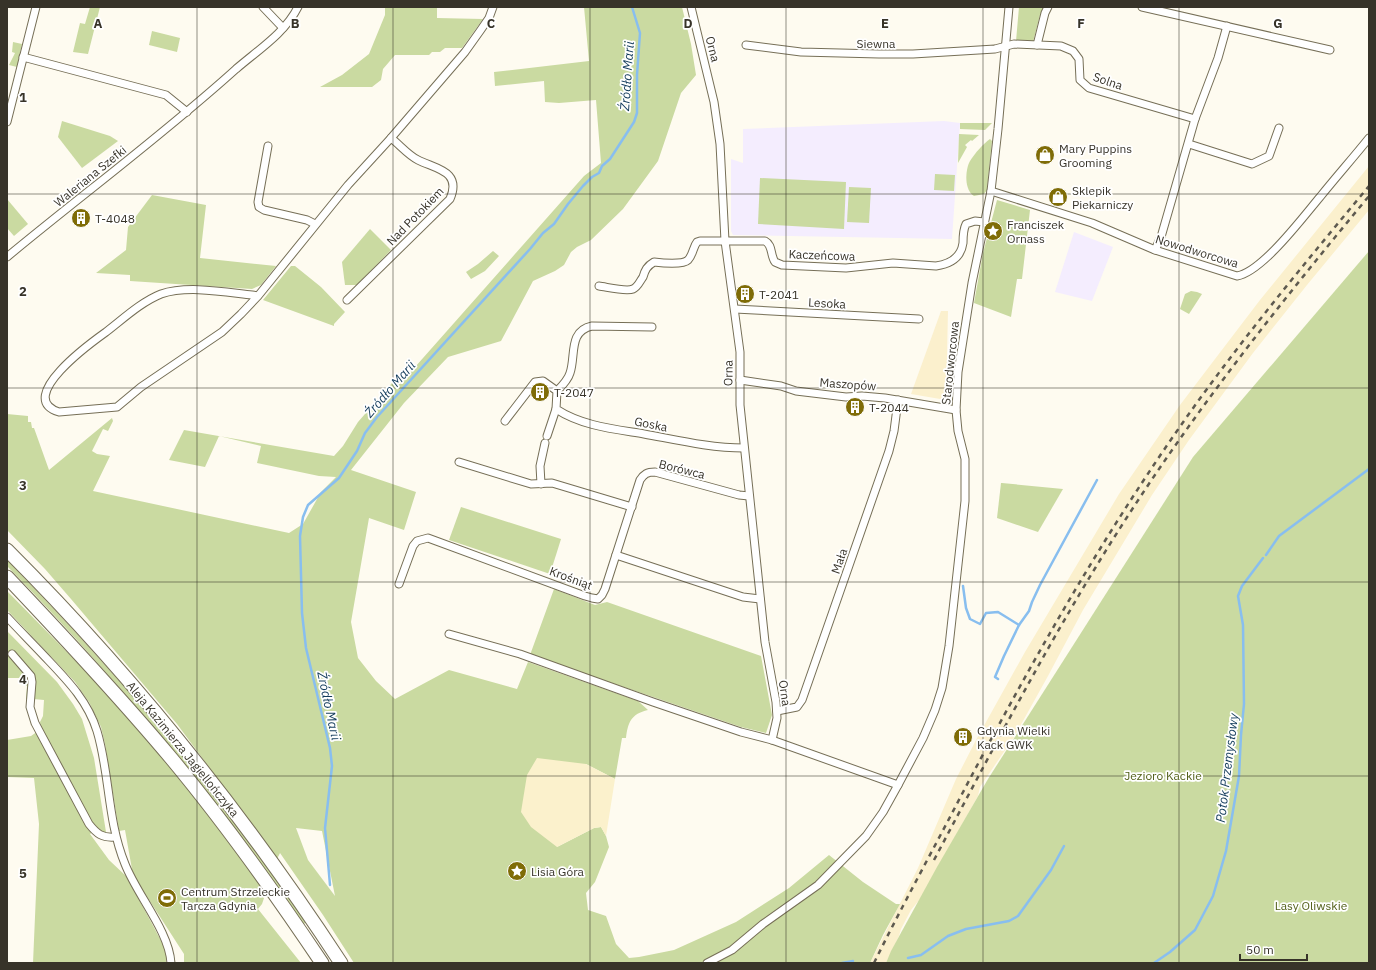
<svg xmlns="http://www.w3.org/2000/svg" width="1376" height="970" font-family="'IBM Plex Sans',sans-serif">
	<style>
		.built { fill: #fbf0cd }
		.education { fill: #f4edfe }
		.green { fill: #cadaa1; fill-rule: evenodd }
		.sand { fill: #fbf1cc }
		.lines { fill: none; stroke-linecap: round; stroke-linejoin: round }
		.stream { stroke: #88beef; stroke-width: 2.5 }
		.minor-casing { stroke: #766f57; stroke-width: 9 }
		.motorway-casing { stroke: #766f57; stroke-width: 15 }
		.minor { stroke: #fff; stroke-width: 7 }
		.motorway { stroke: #fff; stroke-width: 13 }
		.rail { stroke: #5e5a50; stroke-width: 2.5; stroke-dasharray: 5 5; stroke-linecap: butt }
		.grid { fill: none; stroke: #373329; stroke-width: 1; stroke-opacity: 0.55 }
		.labels { text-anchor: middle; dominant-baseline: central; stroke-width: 3.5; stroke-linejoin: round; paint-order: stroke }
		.street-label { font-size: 12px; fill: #373329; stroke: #fff }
		.poi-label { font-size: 12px; fill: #373329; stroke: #fff; text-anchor: start }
		.park-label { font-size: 12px; fill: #515f18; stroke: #fff }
		.water-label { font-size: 13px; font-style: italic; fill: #113a5a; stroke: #fff }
		.grid-label { font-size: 13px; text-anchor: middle; font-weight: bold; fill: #373329; stroke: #fff; stroke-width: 3.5; stroke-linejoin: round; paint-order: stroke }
	</style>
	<rect width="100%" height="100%" fill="#fefbf0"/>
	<!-- built -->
	<g class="built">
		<path d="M 1369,166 L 1369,210 L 1307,285 L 1253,353 L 1189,440 L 1152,495 L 1083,610 L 1048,676 L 1014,737 L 980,787 L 978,796 L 920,899 L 911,910 L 901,929 L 899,936 L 886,963 L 870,963 L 918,868 L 956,779 L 976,740 L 1025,652 L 1119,494 L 1180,405 L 1215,359 L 1260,300 Z"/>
		<path d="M 941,311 L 948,311 L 946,400 L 911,394 Z"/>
	</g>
	<!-- education -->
	<g class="education">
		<path d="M 944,121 L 960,123 L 952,239 L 733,235 L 731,231 L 731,159 L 743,163 L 743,129 Z"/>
		<path d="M 1074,232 L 1113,247 L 1092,301 L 1055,292 Z"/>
	</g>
	<!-- green -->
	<g class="green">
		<path d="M 90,7 L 100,7 L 88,54 L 73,52 L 80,23 L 85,24 Z"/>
		<path d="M 385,7 L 437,7 L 437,18 L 483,19 L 462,48 L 445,48 L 440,52 L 432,52 L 429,55 L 395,55 L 383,69 L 381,80 L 372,87 L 320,87 L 342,75 L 369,54 L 385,15 Z"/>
		<path d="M 584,7 L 682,7 L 691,44 L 696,75 L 681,93 L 658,161 L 623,209 L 591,240 L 577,247 L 571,252 L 564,265 L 555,271 L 533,281 L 501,341 L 448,357 L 404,403 L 351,470 L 416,492 L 404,530 L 369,518 L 351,622 L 358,658 L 376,681 L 395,699 L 449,670 L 517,689 L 528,662 L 638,701 L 648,710 C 631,714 628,722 626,738 L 622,738 L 615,779 L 586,764 L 557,847 L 594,828 L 601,827 L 606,836 L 609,847 L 595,882 L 586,893 L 588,910 L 606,916 L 616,944 L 629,958 L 639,957 L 674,950 L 736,922 L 789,888 L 829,855 L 863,882 L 896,904 L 900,904 L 883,935 L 870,963 L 354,963 L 323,915 L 280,853 L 277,859 L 177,724 L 71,599 L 45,569 L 7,530 L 7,414 L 28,416 L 28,422 L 31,422 L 32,428 L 34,428 L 49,470 L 112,418 L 113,421 L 108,431 L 103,429 L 92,451 L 97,454 L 110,456 L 93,491 L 289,533 L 303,524 L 321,492 L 336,477 L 319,476 L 257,463 L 261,446 L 219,436 L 205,467 L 169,460 L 184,430 L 334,456 L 343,446 L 358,422 L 392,383 L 400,384 L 584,176 L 601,163 L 596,100 L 559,103 L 545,102 L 544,81 L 495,86 L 494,72 L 589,61 ZM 296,828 L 322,831 L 335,896 L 308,860 Z"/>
		<path d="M 1019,7 L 1044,7 L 1040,15 L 1033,42 L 1016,41 Z"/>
		<path d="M 152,31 L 180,38 L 177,52 L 149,45 Z"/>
		<path d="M 13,42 L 22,44 L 17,67 L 9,65 L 15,53 L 12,52 Z"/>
		<path d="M 62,121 L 110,136 L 118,141 L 82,168 L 58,137 Z"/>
		<path d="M 960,123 L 992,123 L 985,130 L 960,129 Z"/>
		<path d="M 959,134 L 979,135 L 972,141 L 971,140 L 965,145 L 967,147 L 958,163 Z"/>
		<path d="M 990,139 L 992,141 L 987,190 L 984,194 L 974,196 C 964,190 965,170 970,161 C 975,153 983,144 990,139 Z"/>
		<path d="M 935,174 L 955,175 L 954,191 L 934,190 Z"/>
		<path d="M 760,178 L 846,182 L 844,229 L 758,224 Z"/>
		<path d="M 849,187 L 871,188 L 869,223 L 847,222 Z"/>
		<path d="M 152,195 L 206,205 L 200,258 L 276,266 L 261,285 L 252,289 L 130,281 L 130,275 L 96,273 L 126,250 L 128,227 Z"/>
		<path d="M 7,199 L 28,224 L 14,236 L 7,228 Z"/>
		<path d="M 997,200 L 1030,210 L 1022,279 L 1017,279 L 1011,317 L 974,303 L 983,253 Z"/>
		<path d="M 370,229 L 391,250 L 357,285 L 345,285 L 342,262 Z"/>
		<path d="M 493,251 L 499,256 L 485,271 L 471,279 L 466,272 L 478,264 Z"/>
		<path d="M 1369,251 L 1369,963 L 886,963 L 891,951 L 937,867 L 988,779 L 1193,457 Z"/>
		<path d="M 291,266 L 295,266 L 321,287 L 345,312 L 334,324 L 334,326 L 263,300 Z"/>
		<path d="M 1191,291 L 1197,292 L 1202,294 L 1189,314 L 1180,309 L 1185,294 Z"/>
		<path d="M 1001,483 L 1002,483 L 1063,489 L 1038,532 L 997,518 Z"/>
		<path d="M 461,507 L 561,539 L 550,574 L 449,540 Z"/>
		<path d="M 7,560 C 77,632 144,706 206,785 C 241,829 274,875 307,921 L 304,924 C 214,797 116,677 7,566 Z"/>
		<path d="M 554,589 L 595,605 L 607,602 L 761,656 L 772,715 L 766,733 L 741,727 L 530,655 Z"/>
		<path d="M 7,591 C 53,638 100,684 143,734 C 186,785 226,839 266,892 L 262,904 L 258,909 L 301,963 L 184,963 L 184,954 L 133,875 L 125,830 L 119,831 L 105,744 L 101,727 L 89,702 L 75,682 L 7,610 Z"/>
		<path d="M 7,631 L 57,682 L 73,704 L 82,719 L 94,758 L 106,832 L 100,833 L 98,828 L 90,834 L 109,860 L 127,877 L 166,950 L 166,963 L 33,963 L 39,824 L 34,778 L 7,777 L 7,740 L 31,736 L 41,729 L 40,722 L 43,716 L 44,700 L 33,699 L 34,680 L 14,653 L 10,657 L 13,658 L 29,678 L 29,699 L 26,699 L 27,686 L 23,684 L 20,678 L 7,678 Z"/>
	</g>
	<!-- sand -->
	<path class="sand" d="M 537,758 L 586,764 L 615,779 L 606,836 L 601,827 L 594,828 L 557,847 L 531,827 L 521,812 L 527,775 Z"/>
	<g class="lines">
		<!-- stream -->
		<g class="stream">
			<path d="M 1266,555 L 1279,536 L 1369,469"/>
			<path d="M 963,586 L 966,608 L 970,619 L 980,624 L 986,613 L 998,612 L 1019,625"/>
			<path d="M 998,679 L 995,677 L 1004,656 L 1019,625 L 1029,611 L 1032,602 L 1040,585 L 1097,480"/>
			<path d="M 330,885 L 325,828 L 332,766 L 330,748 L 306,648 L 302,613 L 300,536 L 303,517 L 308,505 L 339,478 L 357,451 L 365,433 L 377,417 L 530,249 L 543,233 L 554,224 L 568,204 L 583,186 L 592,177 L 599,173 L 602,166 L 610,159 L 634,122 L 637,113 L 637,75 L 640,33 L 632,7"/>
			<path d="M 908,958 L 921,955 L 948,936 L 966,929 L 1009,921 L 1018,916 L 1051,870 L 1064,846"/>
			<path d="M 842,963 L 853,961"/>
			<path d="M 1154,963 L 1170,952 L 1195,930 L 1213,896 L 1226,851 L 1239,776 L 1241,735 L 1244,704 L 1243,625 L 1238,596 L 1242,586 L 1263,558"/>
		</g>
		<defs>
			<g id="minor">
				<path d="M 263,7 L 283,28"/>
				<path d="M 691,7 L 714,102 L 720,144 L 725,241 L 740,352 L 740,405 L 765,642 L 776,702 L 777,718 L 772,740"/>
				<path d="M 1142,7 L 1330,50"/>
				<path d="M 746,45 L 801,52 L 879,54 L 913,54 L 995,49 L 1014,44 L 1061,46 L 1073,51 L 1079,59 L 1080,80 L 1089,88 L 1195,119"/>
				<path d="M 1037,45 L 1045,13 L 1048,7"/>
				<path d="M 23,57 L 166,95 L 187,112"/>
				<path d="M 7,122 L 36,7"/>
				<path d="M 1189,144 L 1252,164 L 1269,156 L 1279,128"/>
				<path d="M 268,146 L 258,202 L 259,207 L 264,210 L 307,220 L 315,224"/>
				<path d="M 991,191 L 1092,223 L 1155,250 L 1237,276 C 1262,272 1303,217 1320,197 C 1336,177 1353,158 1369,138"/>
				<path d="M 1155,250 L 1161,237 L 1195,119 L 1218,58 L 1227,26"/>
				<path d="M 7,257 C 83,194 163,135 236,69 C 258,50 285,33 298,7"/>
				<path d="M 599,286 C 607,287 626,292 633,289 C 638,287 640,281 643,277 C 645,270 647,266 654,262 C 662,263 683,265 688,260 C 693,255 693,247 697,242 L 700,241 L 765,241 C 773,245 770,255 775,262 L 782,265 L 846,268 L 893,263 L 936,266 C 950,264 961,258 963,243 C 963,237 963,230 966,224 L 975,221 L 984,222"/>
				<path d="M 258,296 L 252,295 C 225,292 187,285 161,294 C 141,302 123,319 106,332 C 92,342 14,398 59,412 L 117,407 L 141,387 L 222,332 L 241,314 L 258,296 L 348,185 L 391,138 L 465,52 L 480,31 L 489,18 L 493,7"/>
				<path d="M 347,300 L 450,199 C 462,171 436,169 418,160 C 408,155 400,145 391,138"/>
				<path d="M 735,309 L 919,319"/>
				<path d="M 740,380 L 781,386 L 796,391 L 846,397 L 862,396 L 885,398 L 956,410"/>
				<path d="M 557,391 C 562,386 568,380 570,373 C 576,356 568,331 592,326 L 652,327"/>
				<path d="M 505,421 L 535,382 L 543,381 L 557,391 L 556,409 C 582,426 614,429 644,434 C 677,440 710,448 744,448"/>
				<path d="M 547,436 L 556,409"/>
				<path d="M 459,462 L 531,484 L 552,483 L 632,507"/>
				<path d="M 541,484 L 540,466 L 545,443"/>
				<path d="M 616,555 L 743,597 L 760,599"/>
				<path d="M 399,584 L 413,546 L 417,541 L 428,538 L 585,596 L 592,598 L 598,599 L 602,595 L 605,589 L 640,480 C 644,474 647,472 655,472 L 739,495 L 749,496"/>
				<path d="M 7,617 C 21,632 35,646 49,661 C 69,682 88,702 97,731 C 110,774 107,820 125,864 C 137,895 169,931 171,963"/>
				<path d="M 449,634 L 520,654 L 653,702 L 741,732 L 772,740 L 898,785"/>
				<path d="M 12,654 L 31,676 L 32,682 L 30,707 L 35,723 L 89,824 C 97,834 102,838 115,837"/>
				<path d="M 777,711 L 797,707 L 802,700 L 889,451 L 894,431 L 898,400"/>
				<path d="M 707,963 L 732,950 L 763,924 L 818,885 L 866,836 L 883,812 L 898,785 L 923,738 L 935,710 L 942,688 L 949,646 L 965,501 L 965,459 L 958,431 L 956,410 L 958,372 L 972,283 L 991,191 L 998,129 L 1009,7"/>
			</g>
			<g id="motorway">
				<path d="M 7,550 C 132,675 244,815 341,963"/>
				<path d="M 7,577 C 63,636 119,696 171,758 C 226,824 275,893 322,963"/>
			</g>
		</defs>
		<!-- minor casing -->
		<use href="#minor" class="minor-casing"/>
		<!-- motorway casing -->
		<use href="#motorway" class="motorway-casing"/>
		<!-- minor -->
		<use href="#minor" class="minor"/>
		<!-- motorway -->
		<use href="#motorway" class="motorway"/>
		<!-- rail -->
		<g class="rail">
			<path d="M 934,860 C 994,747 1053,633 1122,525 C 1196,409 1281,302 1369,196"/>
			<path d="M 874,963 C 902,906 933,850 962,794 C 1033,659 1107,528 1196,404 C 1250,329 1310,257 1369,186"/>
		</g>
	</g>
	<!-- grid -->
	<path class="grid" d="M 197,7 L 197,963M 393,7 L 393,963M 590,7 L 590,963M 786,7 L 786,963M 983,7 L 983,963M 1179,7 L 1179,963M 7,194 L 1369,194M 7,388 L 1369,388M 7,582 L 1369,582M 7,776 L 1369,776"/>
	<!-- icons -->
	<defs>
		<symbol id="shop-disc" viewBox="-11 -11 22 22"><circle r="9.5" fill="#7f6c07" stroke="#fff"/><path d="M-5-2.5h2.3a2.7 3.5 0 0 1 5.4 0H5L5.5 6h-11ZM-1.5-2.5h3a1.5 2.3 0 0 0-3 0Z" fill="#fff"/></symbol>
		<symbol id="building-disc" viewBox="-11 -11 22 22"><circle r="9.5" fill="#7f6c07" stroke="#fff"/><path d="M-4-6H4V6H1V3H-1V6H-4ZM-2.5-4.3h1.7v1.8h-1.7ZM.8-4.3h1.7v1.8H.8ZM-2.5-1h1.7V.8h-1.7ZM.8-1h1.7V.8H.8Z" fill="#fff"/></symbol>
		<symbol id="sight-disc" viewBox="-11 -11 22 22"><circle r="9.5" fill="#7f6c07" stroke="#fff"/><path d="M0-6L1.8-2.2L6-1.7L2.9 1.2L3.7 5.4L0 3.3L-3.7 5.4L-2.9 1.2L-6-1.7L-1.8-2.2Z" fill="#fff"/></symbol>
		<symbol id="stadium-disc" viewBox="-11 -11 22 22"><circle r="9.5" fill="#7f6c07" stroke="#fff"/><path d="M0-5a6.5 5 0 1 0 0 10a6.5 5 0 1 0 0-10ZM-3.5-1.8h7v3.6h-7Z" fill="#fff"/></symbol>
	</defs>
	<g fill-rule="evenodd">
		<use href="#shop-disc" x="1034" y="144" width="22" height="22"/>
		<use href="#shop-disc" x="1047" y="186" width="22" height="22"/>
		<use href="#building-disc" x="70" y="207" width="22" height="22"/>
		<use href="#sight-disc" x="982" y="220" width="22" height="22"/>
		<use href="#building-disc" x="734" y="283" width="22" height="22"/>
		<use href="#building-disc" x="529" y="381" width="22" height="22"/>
		<use href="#building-disc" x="844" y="396" width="22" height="22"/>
		<use href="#building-disc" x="952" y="726" width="22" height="22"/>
		<use href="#sight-disc" x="506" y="860" width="22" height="22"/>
		<use href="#stadium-disc" x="156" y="887" width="22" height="22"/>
	</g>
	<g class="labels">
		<!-- street labels -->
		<g class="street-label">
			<text x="876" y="43">Siewna</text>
			<text transform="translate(713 49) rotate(76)">Orna</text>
			<text transform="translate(1108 81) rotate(19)">Solna</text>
			<text transform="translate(90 176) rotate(-39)">Waleriana Szefki</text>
			<text transform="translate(415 216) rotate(-46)">Nad Potokiem</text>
			<text transform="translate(1197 251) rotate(17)">Nowodworcowa</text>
			<text transform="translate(822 255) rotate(2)">Kaczeńcowa</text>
			<text transform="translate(827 303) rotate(3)">Lesoka</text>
			<text transform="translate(950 363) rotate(-84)">Starodworcowa</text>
			<text transform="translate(728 373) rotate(-89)">Orna</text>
			<text transform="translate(848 384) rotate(4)">Maszopów</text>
			<text transform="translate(651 424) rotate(11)">Goska</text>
			<text transform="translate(682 469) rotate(14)">Borówca</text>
			<text transform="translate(839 561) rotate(-71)">Mała</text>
			<text transform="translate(571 578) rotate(20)">Krośniąt</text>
			<text transform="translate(785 693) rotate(82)">Orna</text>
			<text transform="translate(183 749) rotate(51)">Aleja Kazimierza Jagiellończyka</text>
		</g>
		<!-- poi labels -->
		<g class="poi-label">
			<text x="1059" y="148">Mary Puppins<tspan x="1059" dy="14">Grooming</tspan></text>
			<text x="1072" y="190">Sklepik<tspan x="1072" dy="14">Piekarniczy</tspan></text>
			<text x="95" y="218">T-4048</text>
			<text x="1007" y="224">Franciszek<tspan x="1007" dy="14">Ornass</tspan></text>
			<text x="759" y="294">T-2041</text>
			<text x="554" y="392">T-2047</text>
			<text x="869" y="407">T-2044</text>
			<text x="977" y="730">Gdynia Wielki<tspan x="977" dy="14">Kack GWK</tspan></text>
			<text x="531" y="871">Lisia Góra</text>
			<text x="181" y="891">Centrum Strzeleckie<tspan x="181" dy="14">Tarcza Gdynia</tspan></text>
		</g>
		<!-- park labels -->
		<g class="park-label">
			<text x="1163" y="775">Jezioro Kackie</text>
			<text x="1311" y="905">Lasy Oliwskie</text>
		</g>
		<!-- water labels -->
		<g class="water-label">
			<text transform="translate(627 76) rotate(-86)">Źródło Marii</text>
			<text transform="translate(390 389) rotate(-49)">Źródło Marii</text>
			<text transform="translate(329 706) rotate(78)">Źródło Marii</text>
			<text transform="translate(1227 768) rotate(-83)">Potok Przemysłowy</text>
		</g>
	</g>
	<g class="grid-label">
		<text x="98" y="28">A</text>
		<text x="295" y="28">B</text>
		<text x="491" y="28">C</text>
		<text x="688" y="28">D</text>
		<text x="885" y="28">E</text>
		<text x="1081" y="28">F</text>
		<text x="1278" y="28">G</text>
		<text x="23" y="102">1</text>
		<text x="23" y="296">2</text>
		<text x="23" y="490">3</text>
		<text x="23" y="684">4</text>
		<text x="23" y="878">5</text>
	</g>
	<!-- border -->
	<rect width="1376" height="970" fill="none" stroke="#373329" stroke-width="16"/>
	<!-- scale -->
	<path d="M1240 954v6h67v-6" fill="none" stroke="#373329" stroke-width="2"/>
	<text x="1246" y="954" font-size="12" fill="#373329" stroke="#ffffff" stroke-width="3" paint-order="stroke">50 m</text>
</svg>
